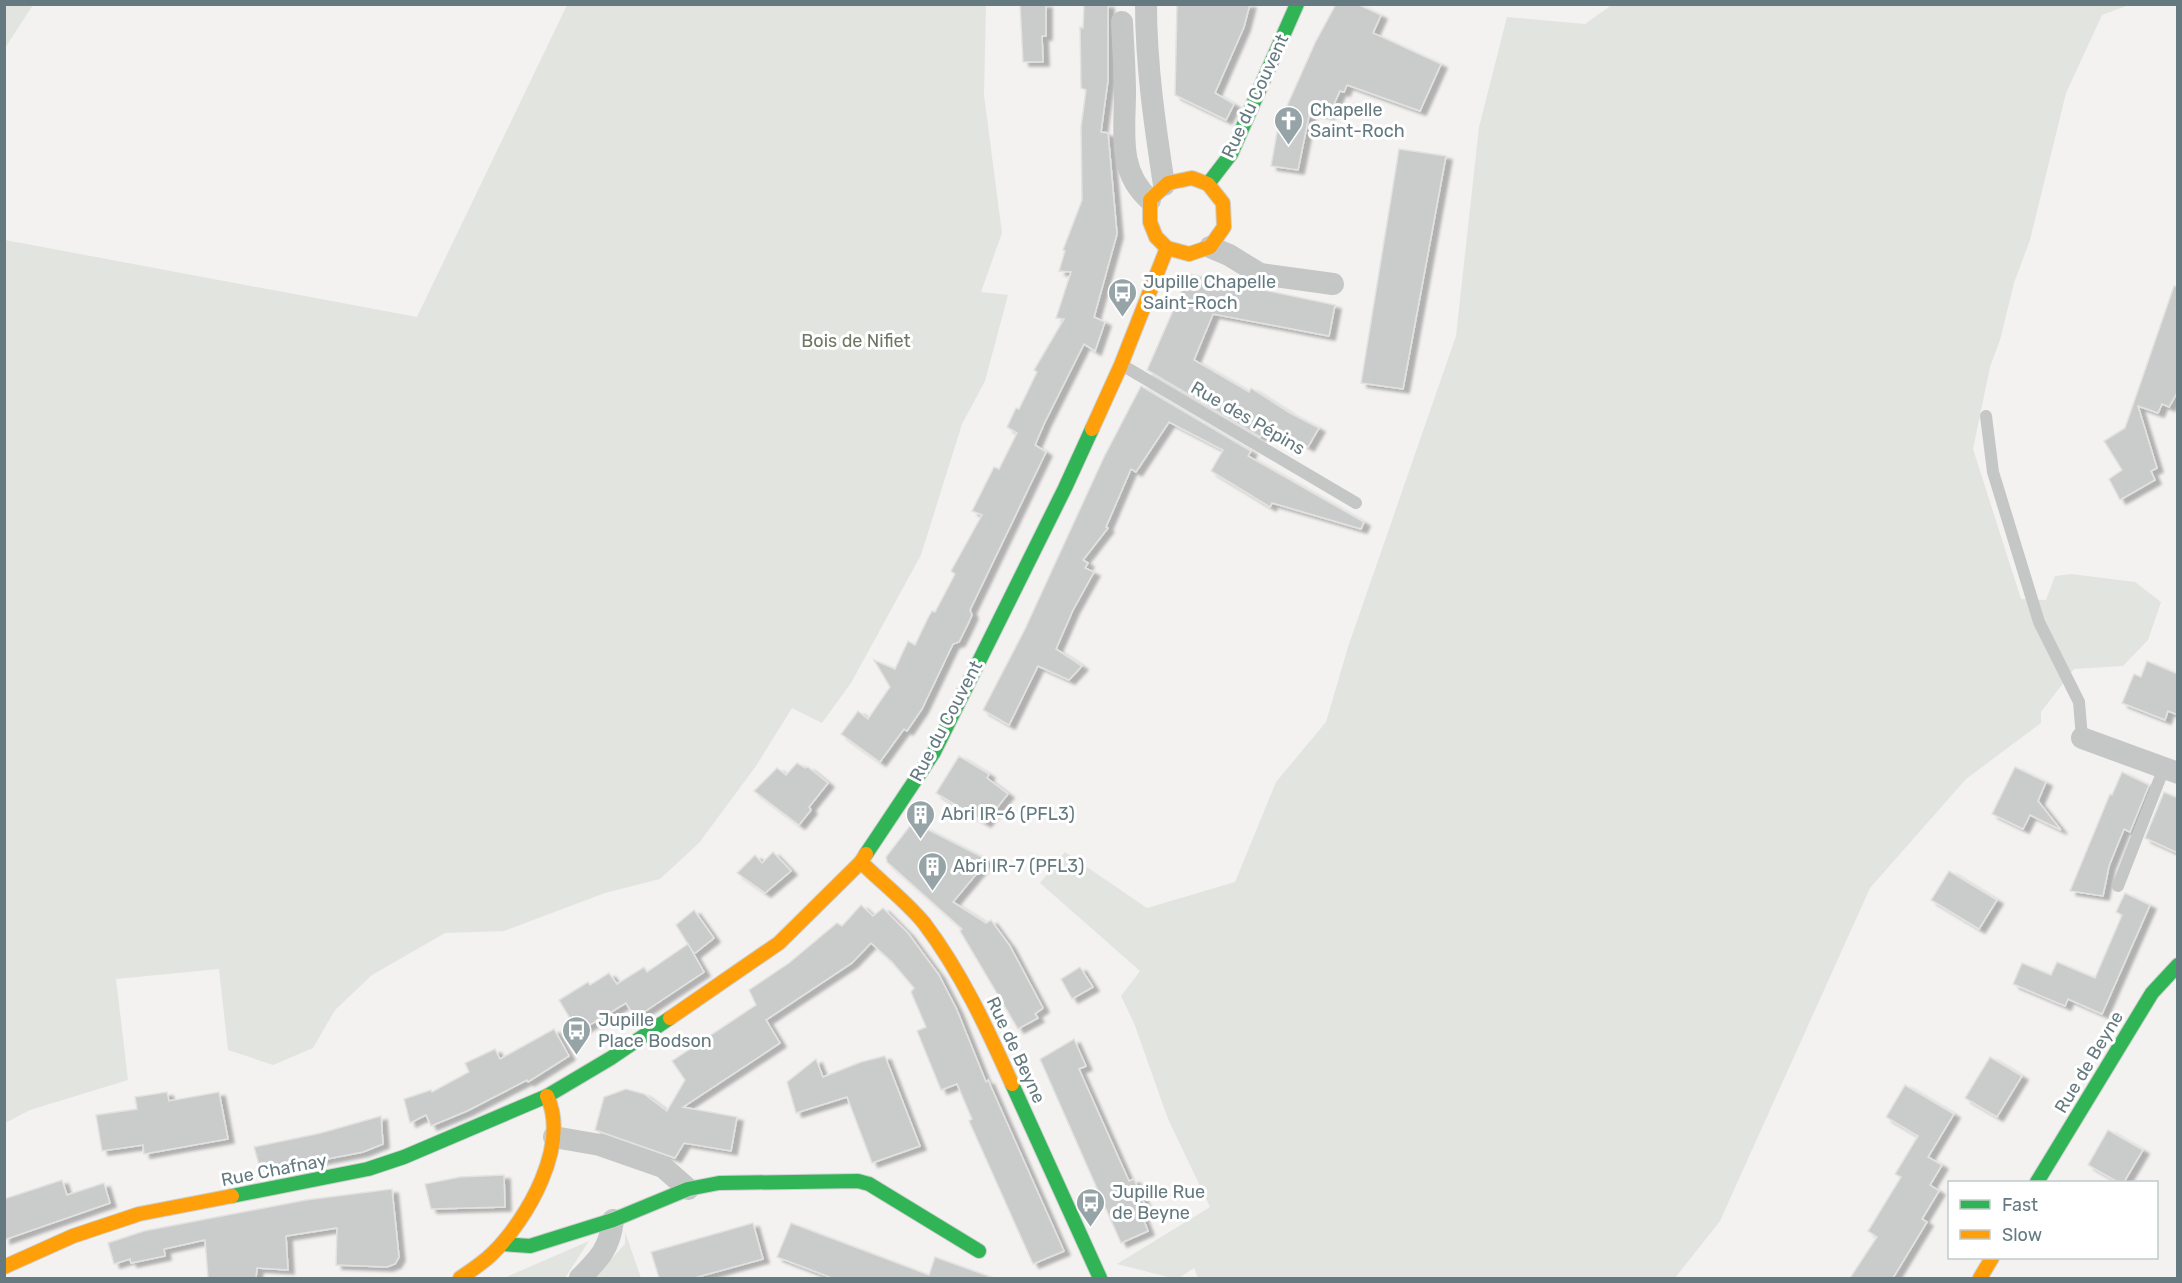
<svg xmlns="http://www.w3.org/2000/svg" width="2182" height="1283" font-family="Rubik,sans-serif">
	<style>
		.green { fill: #e2e4df }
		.building { fill: #cacccc; stroke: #e2e2e1; stroke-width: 1.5; filter: url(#shadow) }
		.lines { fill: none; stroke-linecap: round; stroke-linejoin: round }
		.fast-casing { stroke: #cecfcf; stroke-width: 16 }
		.slow-casing { stroke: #cecfcf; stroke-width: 16 }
		.lane { stroke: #c5c7c6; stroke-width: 12 }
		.street { stroke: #c5c7c6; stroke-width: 22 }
		.fast { stroke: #30b455; stroke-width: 14 }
		.slow { stroke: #ff9f0a; stroke-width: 14 }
		.labels { text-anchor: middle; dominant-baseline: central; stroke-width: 6; stroke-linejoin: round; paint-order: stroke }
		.street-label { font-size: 18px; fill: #647a80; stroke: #fff }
		.poi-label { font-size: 18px; fill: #647a80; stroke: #fff; text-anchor: start }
		.park-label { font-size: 18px; fill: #6c7863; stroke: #fff }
	</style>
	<defs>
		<filter id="shadow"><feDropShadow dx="6" dy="4" stdDeviation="1.5" flood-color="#0004"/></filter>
	</defs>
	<rect width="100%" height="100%" fill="#f3f2f1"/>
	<!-- green -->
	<g class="green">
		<path d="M 1613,4 L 2129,5 L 2102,15 L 2066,93 L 2030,240 L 2014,283 L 2000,340 L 1990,367 L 1973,449 L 2021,599 L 2046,600 L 2055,576 L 2071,574 L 2135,582 L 2161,602 L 2148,640 L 2123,666 L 2074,669 L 2041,712 L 2041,723 L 1966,779 L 1870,888 L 1720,1221 L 1675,1278 L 1198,1278 L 1194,1268 L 1179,1278 L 1172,1278 L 1117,1264 L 1210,1207 L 1168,1119 L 1134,1023 L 1121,996 L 1140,971 L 1040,883 L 1065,852 L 1147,908 L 1235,882 L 1276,782 L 1326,722 L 1348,647 L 1456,336 L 1479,127 L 1507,17 L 1585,24 Z"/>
		<path d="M 7,5 L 33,5 L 5,48 L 5,10 Z"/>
		<path d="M 567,5 L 986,5 L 984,95 L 1002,233 L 981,292 L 1008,295 L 985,381 L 962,424 L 921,555 L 851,683 L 822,723 L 792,708 L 756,766 L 699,843 L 660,879 L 605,893 L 504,931 L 445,933 L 372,975 L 335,1010 L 313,1048 L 273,1065 L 228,1050 L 219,969 L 116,979 L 128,1080 L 30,1110 L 5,1123 L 5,240 L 417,317 Z"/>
		<path d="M 625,1232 L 641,1278 L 594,1278 L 625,1244 Z"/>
		<path d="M 589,1241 L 565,1278 L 504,1278 Z"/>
	</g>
	<!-- building -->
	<g class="building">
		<path d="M 1020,4 L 1046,4 L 1046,36 L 1042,36 L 1043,62 L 1023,62 Z"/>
		<path d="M 1084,4 L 1108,4 L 1108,80 L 1101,132 L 1108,133 L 1117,234 L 1094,317 L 1105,322 L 1095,351 L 1084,344 L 1045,422 L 1035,445 L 1046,452 L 970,610 L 972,615 L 967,626 L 959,642 L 953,644 L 922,709 L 907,731 L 904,729 L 880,762 L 841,734 L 858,711 L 868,719 L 890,687 L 874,660 L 895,669 L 908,641 L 915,645 L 928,618 L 932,611 L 935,612 L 943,597 L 955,574 L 951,571 L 982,515 L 972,511 L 994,467 L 999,469 L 1017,433 L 1007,427 L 1016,408 L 1019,409 L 1037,372 L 1034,370 L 1064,319 L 1056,318 L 1071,272 L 1059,271 L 1065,251 L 1063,250 L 1082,200 L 1081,127 L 1086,90 L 1081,88 L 1080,27 L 1083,28 Z"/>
		<path d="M 1177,4 L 1250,4 L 1244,27 L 1215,93 L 1234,104 L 1226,120 L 1175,95 Z"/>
		<path d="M 1336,4 L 1357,4 L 1381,15 L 1373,33 L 1441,64 L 1420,111 L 1347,85 L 1344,92 L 1340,91 L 1329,115 L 1310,111 L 1298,170 L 1271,166 L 1279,121 L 1282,117 L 1315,43 Z"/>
		<path d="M 1399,149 L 1446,156 L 1403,389 L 1361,383 Z"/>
		<path d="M 1189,274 L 1335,305 L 1329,336 L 1213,314 L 1194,360 L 1249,392 L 1251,388 L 1290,413 L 1319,428 L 1308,447 L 1268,424 L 1260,437 L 1147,370 Z"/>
		<path d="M 2174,286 L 2178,287 L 2178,391 L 2169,407 L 2162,404 L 2158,413 L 2138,406 L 2157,468 L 2151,471 L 2155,480 L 2120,500 L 2109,479 L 2122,470 L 2104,441 L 2125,428 Z"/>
		<path d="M 1141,386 L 1251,451 L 1248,456 L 1364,522 L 1361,529 L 1272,503 L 1270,507 L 1211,471 L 1223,450 L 1169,422 L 1136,472 L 1131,469 L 1106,527 L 1108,528 L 1083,560 L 1088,563 L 1085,568 L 1094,572 L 1073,610 L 1056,649 L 1082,666 L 1069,680 L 1038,666 L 1009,725 L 983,710 L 1025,629 L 1104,457 Z"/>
		<path d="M 2147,661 L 2178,674 L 2178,715 L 2168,711 L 2165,720 L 2122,703 L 2134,674 L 2141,677 Z"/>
		<path d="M 959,756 L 989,774 L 987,778 L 1008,794 L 985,823 L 936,793 Z"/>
		<path d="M 797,763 L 805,768 L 808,767 L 828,783 L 809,807 L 811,810 L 799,825 L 754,791 L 777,768 L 786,775 Z"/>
		<path d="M 2015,767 L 2046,782 L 2038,801 L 2061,830 L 2030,815 L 2023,829 L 1992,814 Z"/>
		<path d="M 2122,772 L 2149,785 L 2130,832 L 2124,829 L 2109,866 L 2103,896 L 2070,891 L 2110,794 L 2112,795 Z"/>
		<path d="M 2164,792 L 2178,798 L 2178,853 L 2145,838 Z"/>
		<path d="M 913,822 L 988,860 L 953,902 L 986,923 L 991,920 L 1010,946 L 1043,1008 L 1035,1014 L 1038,1018 L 1018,1029 L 960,931 L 962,929 L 887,862 L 886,857 Z"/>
		<path d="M 773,852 L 791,871 L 765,893 L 737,873 L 755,855 L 762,863 Z"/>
		<path d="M 1949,871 L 1997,900 L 1979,929 L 1931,900 Z"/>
		<path d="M 2125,893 L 2150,905 L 2102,1014 L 2068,999 L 2065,1006 L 2013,984 L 2022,963 L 2051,975 L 2057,962 L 2095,978 L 2122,915 L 2116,912 Z"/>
		<path d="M 861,905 L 873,916 L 883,908 L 908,933 L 939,975 L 957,1010 L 986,1082 L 988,1080 L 1064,1251 L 1033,1264 L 969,1121 L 972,1119 L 957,1084 L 941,1090 L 917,1031 L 926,1027 L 911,992 L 914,988 L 892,962 L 871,943 L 852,963 L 766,1020 L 780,1043 L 683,1107 L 737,1117 L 731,1151 L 684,1143 L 675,1158 L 595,1130 L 604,1097 L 626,1089 L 644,1094 L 667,1111 L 685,1080 L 672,1061 L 756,1005 L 749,990 L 789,963 L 837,923 L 842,926 Z"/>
		<path d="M 694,910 L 714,938 L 694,954 L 676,925 Z"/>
		<path d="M 688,944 L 704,972 L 635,1018 L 626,1003 L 578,1032 L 559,1000 L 588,982 L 590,985 L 609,973 L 617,984 L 644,967 L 647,972 Z"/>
		<path d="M 1080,967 L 1093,987 L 1072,999 L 1061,979 Z"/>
		<path d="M 554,1029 L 569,1056 L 528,1082 L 527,1080 L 467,1111 L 431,1126 L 426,1115 L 410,1123 L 404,1099 L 431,1090 L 432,1092 L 469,1072 L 465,1063 L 495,1049 L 500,1059 Z"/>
		<path d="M 1074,1039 L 1086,1066 L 1079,1069 L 1129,1181 L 1134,1179 L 1145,1205 L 1139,1208 L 1148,1231 L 1121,1243 L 1040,1059 Z"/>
		<path d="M 885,1056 L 920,1146 L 872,1163 L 847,1097 L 796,1113 L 787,1082 L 816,1059 L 823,1077 L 861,1062 Z"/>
		<path d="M 1990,1057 L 2022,1076 L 1997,1117 L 1965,1098 Z"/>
		<path d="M 1905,1085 L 1954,1114 L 1928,1157 L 1942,1165 L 1930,1185 L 1939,1191 L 1922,1219 L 1927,1222 L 1893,1278 L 1850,1278 L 1877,1237 L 1868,1231 L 1901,1177 L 1895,1174 L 1918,1136 L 1886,1117 Z"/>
		<path d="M 167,1092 L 169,1101 L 219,1092 L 228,1139 L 144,1154 L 143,1145 L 102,1151 L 96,1115 L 137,1109 L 135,1097 Z"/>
		<path d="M 381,1116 L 383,1144 L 363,1152 L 261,1172 L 254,1147 L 321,1133 Z"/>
		<path d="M 2108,1130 L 2143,1150 L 2124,1182 L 2118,1182 L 2088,1165 Z"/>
		<path d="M 504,1175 L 505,1207 L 431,1209 L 425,1184 L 460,1177 Z"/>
		<path d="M 62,1180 L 67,1195 L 104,1183 L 110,1203 L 4,1240 L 4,1199 Z"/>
		<path d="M 392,1189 L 399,1257 L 395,1264 L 387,1267 L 336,1265 L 337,1228 L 286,1236 L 288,1270 L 257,1268 L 256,1278 L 208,1278 L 205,1240 L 164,1249 L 165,1256 L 131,1263 L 130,1259 L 114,1264 L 108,1243 L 144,1231 L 306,1200 Z"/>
		<path d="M 753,1223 L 763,1259 L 694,1278 L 659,1278 L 651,1252 Z"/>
		<path d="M 791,1223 L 929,1275 L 935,1257 L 988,1276 L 988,1278 L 832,1278 L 777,1257 Z"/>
	</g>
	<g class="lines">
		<defs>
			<g id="fast">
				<path d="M 1208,184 L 1231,154 L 1297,4"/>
				<path d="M 866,854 L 934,752 L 1065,488 L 1092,429"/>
				<path d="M 1012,1084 L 1100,1278"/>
				<path d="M 2037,1182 L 2152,993 L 2178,965"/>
				<path d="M 232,1196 L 368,1169 L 404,1157 L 547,1096 L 611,1058 L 670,1018"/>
				<path d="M 502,1244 L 530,1246 L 613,1220 L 688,1189 L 719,1183 L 858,1181 L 869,1184 L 979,1251"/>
			</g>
			<g id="slow">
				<path d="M 1192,178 L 1208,184 L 1223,203 L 1224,227 L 1210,247 L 1189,254 L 1167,248 L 1156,237 L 1150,222 L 1150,200 L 1168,183 Z"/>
				<path d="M 1092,429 L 1121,365 L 1167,248"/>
				<path d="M 861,862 C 881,882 906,901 924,923 C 961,972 987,1028 1012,1084"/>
				<path d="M 670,1018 L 779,943 L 861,862 L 866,854"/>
				<path d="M 4,1267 L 73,1236 L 139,1214 L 232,1196"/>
				<path d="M 460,1278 C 472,1270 483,1263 493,1253 C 528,1218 570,1145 547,1096"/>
				<path d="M 1980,1278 L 1992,1258"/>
			</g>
		</defs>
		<!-- fast casing -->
		<use href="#fast" class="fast-casing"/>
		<!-- slow casing -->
		<use href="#slow" class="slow-casing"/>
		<!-- lane -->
		<g class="lane">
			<path d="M 1122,365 L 1356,503"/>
			<path d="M 1986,416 L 1993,472 L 2039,622 L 2079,702 L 2082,738"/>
			<path d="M 2118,886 L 2164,768"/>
		</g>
		<!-- street -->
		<g class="street">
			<path d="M 1146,4 C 1146,65 1155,126 1164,185"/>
			<path d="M 1122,22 C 1123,45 1125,69 1125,92 C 1125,131 1117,172 1150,200"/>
			<path d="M 1210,247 L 1229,255 L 1260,274 L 1333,284"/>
			<path d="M 2082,738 L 2178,773"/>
			<path d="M 554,1137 L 600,1145 L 663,1167 L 688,1189"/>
			<path d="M 580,1278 C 599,1259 610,1248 613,1220"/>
		</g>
		<!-- fast -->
		<use href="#fast" class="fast"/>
		<!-- slow -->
		<use href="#slow" class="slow"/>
	</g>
	<!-- icons -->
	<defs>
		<symbol id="church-pin" viewBox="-11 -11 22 30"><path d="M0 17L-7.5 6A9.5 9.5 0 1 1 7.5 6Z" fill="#96a4a8" stroke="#fff"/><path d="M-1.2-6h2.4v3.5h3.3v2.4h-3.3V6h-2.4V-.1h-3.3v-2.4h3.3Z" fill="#fff"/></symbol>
		<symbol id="bus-pin" viewBox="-11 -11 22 30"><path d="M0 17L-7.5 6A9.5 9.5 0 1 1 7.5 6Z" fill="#96a4a8" stroke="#fff"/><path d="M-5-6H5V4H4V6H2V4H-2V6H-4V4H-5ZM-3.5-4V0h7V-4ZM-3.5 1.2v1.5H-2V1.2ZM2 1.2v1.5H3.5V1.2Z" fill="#fff"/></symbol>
		<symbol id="building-pin" viewBox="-11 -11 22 30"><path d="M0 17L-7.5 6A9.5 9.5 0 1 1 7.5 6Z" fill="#96a4a8" stroke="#fff"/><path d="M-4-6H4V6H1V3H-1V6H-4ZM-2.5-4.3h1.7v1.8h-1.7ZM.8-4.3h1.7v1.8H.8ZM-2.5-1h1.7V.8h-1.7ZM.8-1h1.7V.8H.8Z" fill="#fff"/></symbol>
	</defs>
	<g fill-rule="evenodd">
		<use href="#church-pin" x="1272" y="104" width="33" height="45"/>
		<use href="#bus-pin" x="1106" y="276" width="33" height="45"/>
		<use href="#building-pin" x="904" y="798" width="33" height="45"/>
		<use href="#building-pin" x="916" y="850" width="33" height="45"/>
		<use href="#bus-pin" x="560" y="1014" width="33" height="45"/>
		<use href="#bus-pin" x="1074" y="1186" width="33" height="45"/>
	</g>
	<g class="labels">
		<!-- street labels -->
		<g class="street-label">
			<text transform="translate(1255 96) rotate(-65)">Rue du Couvent</text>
			<text transform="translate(1248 418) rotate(30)">Rue des Pépins</text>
			<text transform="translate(946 721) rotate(-62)">Rue du Couvent</text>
			<text transform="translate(1016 1050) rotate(65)">Rue de Beyne</text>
			<text transform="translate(2089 1062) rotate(-59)">Rue de Beyne</text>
			<text transform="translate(274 1170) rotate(-11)">Rue Chafnay</text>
		</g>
		<!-- poi labels -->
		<g class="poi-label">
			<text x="1310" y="110">Chapelle<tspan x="1310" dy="21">Saint-Roch</tspan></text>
			<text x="1143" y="282">Jupille Chapelle<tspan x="1143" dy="21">Saint-Roch</tspan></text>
			<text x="941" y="814">Abri IR-6 (PFL3)</text>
			<text x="953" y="866">Abri IR-7 (PFL3)</text>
			<text x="598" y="1020">Jupille<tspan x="598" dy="21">Place Bodson</tspan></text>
			<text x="1112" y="1192">Jupille Rue<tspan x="1112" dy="21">de Beyne</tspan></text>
		</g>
		<!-- park labels -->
		<g class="park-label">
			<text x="856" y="341">Bois de Nifiet</text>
		</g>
	</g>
	<!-- border -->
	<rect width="2182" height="1283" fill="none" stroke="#647a80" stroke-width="12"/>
	<!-- legend -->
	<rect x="1948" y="1181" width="210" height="78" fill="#ffffff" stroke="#c1cacc" stroke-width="1.5"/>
	<rect x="1960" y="1200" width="30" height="9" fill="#30b455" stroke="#c1cacc" stroke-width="1.5"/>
	<text x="2002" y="1211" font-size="18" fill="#647a80">Fast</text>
	<rect x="1960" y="1230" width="30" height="9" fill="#ff9f0a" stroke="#c1cacc" stroke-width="1.5"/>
	<text x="2002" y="1241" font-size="18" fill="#647a80">Slow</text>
</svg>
